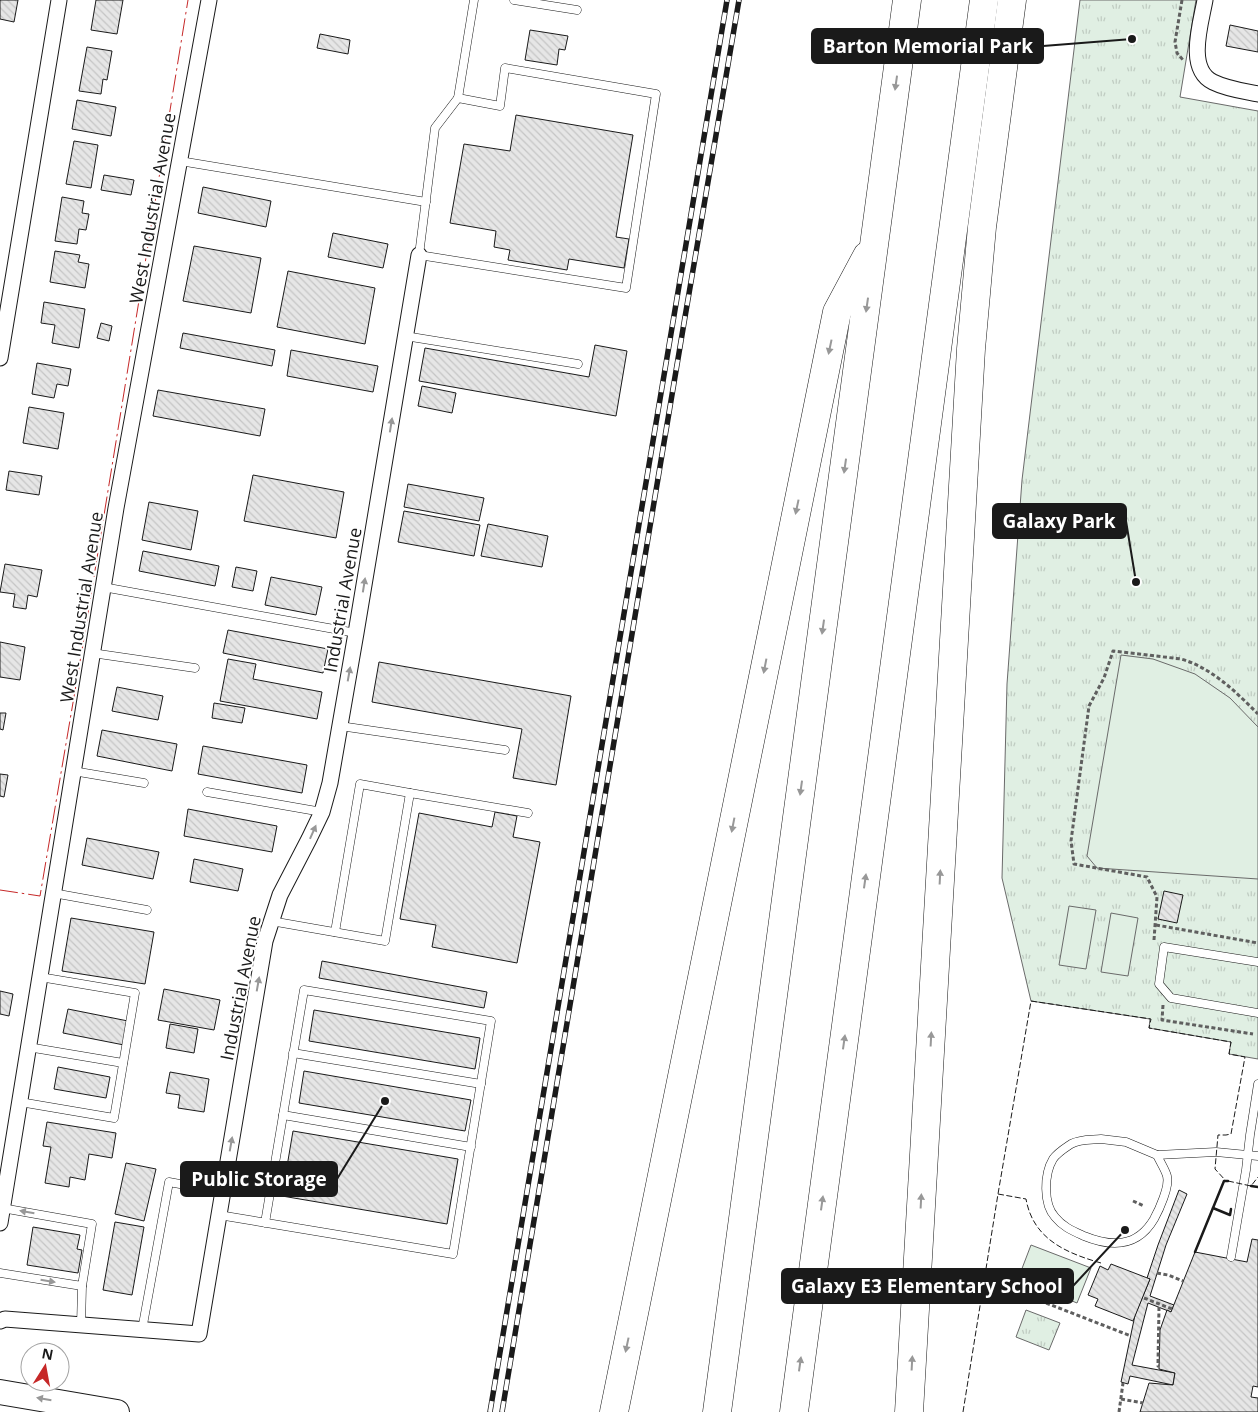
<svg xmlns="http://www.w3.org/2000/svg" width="1258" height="1412" font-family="'Open Sans',sans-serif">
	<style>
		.park { fill: url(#park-tufts); stroke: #6a6a6a }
		.pitch { fill: #e0efe3; stroke: #6a6a6a }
		.building { fill: url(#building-back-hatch); stroke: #1a1a1a }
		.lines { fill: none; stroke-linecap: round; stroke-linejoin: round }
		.service-casing { stroke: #1a1a1a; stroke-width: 9 }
		.minor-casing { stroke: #1a1a1a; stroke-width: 17 }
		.primary-casing { stroke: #1a1a1a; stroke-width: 26 }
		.motorway-casing { stroke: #1a1a1a; stroke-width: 29 }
		.path { stroke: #5f5f5f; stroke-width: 3; stroke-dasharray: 4 2.5; stroke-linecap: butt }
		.service { stroke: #fff; stroke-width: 8 }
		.minor { stroke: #fff; stroke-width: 15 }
		.primary { stroke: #fff; stroke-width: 24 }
		.motorway { stroke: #fff; stroke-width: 28 }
		.rail-casing { stroke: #1a1a1a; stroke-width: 5.5 }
		.rail { stroke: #fff; stroke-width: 4; stroke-dasharray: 11; stroke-linecap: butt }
		.fence { stroke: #1a1a1a; stroke-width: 1; stroke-dasharray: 6 2.5; stroke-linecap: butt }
		.wall { stroke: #1a1a1a; stroke-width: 2.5 }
		.power { stroke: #c62828; stroke-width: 1; stroke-dasharray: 18 4 2.5 4; stroke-linecap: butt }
		.oneway { fill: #989898 }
		.labels { text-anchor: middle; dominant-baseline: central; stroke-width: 4; stroke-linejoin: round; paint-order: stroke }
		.street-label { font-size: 18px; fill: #1a1a1a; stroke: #fff }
		.leader { fill: none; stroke: #1a1a1a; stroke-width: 2 }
		.callout-dot { fill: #1a1a1a; stroke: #fff; stroke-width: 2 }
		.callout { fill: #1a1a1a; stroke: #1a1a1a; stroke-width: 2 }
		.callout-label { font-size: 19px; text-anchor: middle; font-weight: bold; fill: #fff }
	</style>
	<defs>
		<pattern id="park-tufts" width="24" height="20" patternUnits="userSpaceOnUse" patternTransform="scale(1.25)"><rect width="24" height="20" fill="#e0efe3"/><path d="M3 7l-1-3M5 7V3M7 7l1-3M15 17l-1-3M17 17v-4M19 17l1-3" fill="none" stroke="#c0ccc2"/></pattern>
		<pattern id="building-back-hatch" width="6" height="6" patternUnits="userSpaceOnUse" patternTransform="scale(1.25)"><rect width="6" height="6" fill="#e6e6e6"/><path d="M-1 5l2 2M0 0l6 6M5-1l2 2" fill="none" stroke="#c5c5c5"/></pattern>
	</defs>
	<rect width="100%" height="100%" fill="#fff"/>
	<!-- park -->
	<g class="park">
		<path d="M 1080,0 L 1196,0 L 1180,97 L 1258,111 L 1258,1059 L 1229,1054 L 1231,1042 L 1149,1028 L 1150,1019 L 1031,1001 L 1002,878 L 1007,684 L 1022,480 Z"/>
		<path d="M 1026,1310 L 1060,1323 L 1049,1350 L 1016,1337 Z"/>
	</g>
	<!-- pitch -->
	<g class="pitch">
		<path d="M 1121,655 L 1153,659 L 1195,674 L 1230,698 L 1258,727 L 1258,879 L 1097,868 L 1087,856 Z"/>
		<path d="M 1069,906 L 1096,910 L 1086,969 L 1059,965 Z"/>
		<path d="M 1111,913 L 1138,918 L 1128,976 L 1101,972 Z"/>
		<path d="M 1031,1245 L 1091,1268 L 1077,1303 L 1018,1279 Z"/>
	</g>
	<!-- building -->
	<g class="building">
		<path d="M 0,0 L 18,0 L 14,22 L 0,19 Z"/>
		<path d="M 96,0 L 123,0 L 117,34 L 91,30 Z"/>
		<path d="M 1230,25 L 1258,31 L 1258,52 L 1226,46 Z"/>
		<path d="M 530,30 L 568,36 L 565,50 L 559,49 L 557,65 L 525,60 Z"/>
		<path d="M 320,34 L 350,40 L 348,54 L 317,48 Z"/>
		<path d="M 87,47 L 112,51 L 107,80 L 103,79 L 101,94 L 79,91 Z"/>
		<path d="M 77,100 L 116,107 L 111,136 L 72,129 Z"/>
		<path d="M 516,115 L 633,135 L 616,237 L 629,239 L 624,268 L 569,259 L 567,270 L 508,260 L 510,250 L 494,247 L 496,231 L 450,223 L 464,144 L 510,151 Z"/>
		<path d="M 74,141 L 98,145 L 91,188 L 66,184 Z"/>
		<path d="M 104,175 L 134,180 L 131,195 L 101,190 Z"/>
		<path d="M 203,187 L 271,201 L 266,227 L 198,213 Z"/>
		<path d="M 62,197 L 84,201 L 82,213 L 89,214 L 86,230 L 79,229 L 77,244 L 55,241 Z"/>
		<path d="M 333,233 L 388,244 L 383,268 L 328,257 Z"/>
		<path d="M 194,246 L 261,258 L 251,313 L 183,301 Z"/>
		<path d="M 55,251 L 80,255 L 78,262 L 89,264 L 85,288 L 50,282 Z"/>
		<path d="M 288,271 L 375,288 L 365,344 L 277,327 Z"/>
		<path d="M 44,302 L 85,309 L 79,348 L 52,343 L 55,325 L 41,323 Z"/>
		<path d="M 101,323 L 112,326 L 109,341 L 97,338 Z"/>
		<path d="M 183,333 L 275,350 L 272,366 L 180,348 Z"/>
		<path d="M 595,345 L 627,351 L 616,416 L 419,381 L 425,348 L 589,377 Z"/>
		<path d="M 291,350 L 378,366 L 373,392 L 287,376 Z"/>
		<path d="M 37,363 L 71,369 L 68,386 L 57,384 L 54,398 L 32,394 Z"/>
		<path d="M 422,386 L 456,393 L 452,413 L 418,406 Z"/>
		<path d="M 158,390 L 265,409 L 260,436 L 153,416 Z"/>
		<path d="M 29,407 L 64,413 L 58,449 L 23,443 Z"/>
		<path d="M 9,471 L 42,476 L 39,495 L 6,490 Z"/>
		<path d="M 253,475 L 344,492 L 336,538 L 244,521 Z"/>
		<path d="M 408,484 L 484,498 L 479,521 L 404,507 Z"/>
		<path d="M 149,502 L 198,511 L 191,550 L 142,540 Z"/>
		<path d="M 404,511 L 480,525 L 474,556 L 398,542 Z"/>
		<path d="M 488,524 L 548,536 L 542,567 L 481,556 Z"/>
		<path d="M 143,551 L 219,566 L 215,586 L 139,571 Z"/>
		<path d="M 5,564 L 42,570 L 37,597 L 28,595 L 26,609 L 13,607 L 15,594 L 0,592 Z"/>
		<path d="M 236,567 L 257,571 L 253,591 L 232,587 Z"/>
		<path d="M 271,577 L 322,587 L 316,615 L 265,605 Z"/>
		<path d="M 228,630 L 328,649 L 323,673 L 223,653 Z"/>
		<path d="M 0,642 L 25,647 L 20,680 L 0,677 Z"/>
		<path d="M 228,659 L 256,664 L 253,679 L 322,692 L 317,719 L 220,701 Z"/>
		<path d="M 379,662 L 571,696 L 556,785 L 513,778 L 522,729 L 372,702 Z"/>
		<path d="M 117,687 L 163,696 L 158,720 L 112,711 Z"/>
		<path d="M 214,703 L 245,708 L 242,723 L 212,718 Z"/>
		<path d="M 0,713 L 6,713 L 3,730 L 0,729 Z"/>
		<path d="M 102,730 L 177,744 L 172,771 L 97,756 Z"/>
		<path d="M 203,746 L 307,765 L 302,793 L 198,774 Z"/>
		<path d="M 0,774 L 8,775 L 4,797 L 0,796 Z"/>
		<path d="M 188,809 L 277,826 L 272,852 L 184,836 Z"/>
		<path d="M 495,812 L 517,816 L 513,837 L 540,842 L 517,963 L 432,947 L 436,925 L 400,919 L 419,813 L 492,827 Z"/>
		<path d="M 87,838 L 159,852 L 153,879 L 82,865 Z"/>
		<path d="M 194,859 L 243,869 L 238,891 L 190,882 Z"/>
		<path d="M 1164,891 L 1183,895 L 1177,923 L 1158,919 Z"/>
		<path d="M 71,918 L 154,932 L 145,984 L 62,971 Z"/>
		<path d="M 322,961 L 487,992 L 484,1008 L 319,978 Z"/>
		<path d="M 164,989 L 220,1000 L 214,1030 L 158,1020 Z"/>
		<path d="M 0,991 L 13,994 L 9,1016 L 0,1014 Z"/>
		<path d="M 68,1009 L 128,1021 L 124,1045 L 63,1033 Z"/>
		<path d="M 314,1010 L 480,1038 L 475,1069 L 309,1041 Z"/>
		<path d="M 170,1024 L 198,1029 L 194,1053 L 166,1048 Z"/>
		<path d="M 58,1067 L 110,1077 L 106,1098 L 54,1089 Z"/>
		<path d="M 304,1071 L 471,1100 L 465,1131 L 299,1103 Z"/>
		<path d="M 170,1072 L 209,1079 L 204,1112 L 178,1108 L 180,1095 L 166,1093 Z"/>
		<path d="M 47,1122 L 116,1133 L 112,1158 L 89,1154 L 85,1180 L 70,1177 L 69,1187 L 45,1183 L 51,1147 L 43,1146 Z"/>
		<path d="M 293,1131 L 458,1159 L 447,1224 L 282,1196 Z"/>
		<path d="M 126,1163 L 156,1169 L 144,1221 L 115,1214 Z"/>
		<path d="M 1179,1190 L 1187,1194 L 1166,1245 L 1150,1296 L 1174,1305 L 1171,1312 L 1148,1303 L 1132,1365 L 1175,1373 L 1173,1385 L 1130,1376 L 1128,1384 L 1121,1382 L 1135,1315 L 1150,1279 L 1147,1278 L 1158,1245 Z"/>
		<path d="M 115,1222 L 144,1227 L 132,1295 L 103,1290 Z"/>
		<path d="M 33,1227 L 80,1235 L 77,1249 L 82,1250 L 78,1273 L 27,1265 Z"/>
		<path d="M 1252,1239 L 1258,1240 L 1258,1387 L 1253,1386 L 1251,1397 L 1258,1398 L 1258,1412 L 1140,1412 L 1149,1383 L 1173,1385 L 1175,1373 L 1159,1369 L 1160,1330 L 1167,1310 L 1171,1312 L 1195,1252 L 1247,1262 Z"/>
		<path d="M 1111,1264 L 1150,1279 L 1133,1321 L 1095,1306 L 1098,1299 L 1088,1295 L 1100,1266 L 1108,1270 Z"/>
	</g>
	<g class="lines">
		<defs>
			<g id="service">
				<path d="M 514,0 L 577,10"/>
				<path d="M 505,68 L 656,94 L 626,288 L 419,255 L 435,128 L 458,98 L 500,106 Z"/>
				<path d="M 458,98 L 474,0"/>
				<path d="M 180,161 L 426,202"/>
				<path d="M 405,336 L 578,364"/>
				<path d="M 103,587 L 356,633"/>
				<path d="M 92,653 L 195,668"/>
				<path d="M 340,726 L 505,750"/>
				<path d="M 73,771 L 144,783"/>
				<path d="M 207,792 L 322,812"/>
				<path d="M 53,893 L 147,910"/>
				<path d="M 271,921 L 385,941 L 410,793 L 528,813"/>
				<path d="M 335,932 L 360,784 L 410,793"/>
				<path d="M 1258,962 L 1164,947 L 1159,984 L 1171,998 L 1258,1013"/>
				<path d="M 28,1047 L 123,1063"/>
				<path d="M 293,1053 L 481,1084"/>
				<path d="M 20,1102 L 114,1118 L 135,993 L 40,977"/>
				<path d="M 283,1115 L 471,1147"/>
				<path d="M 1101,1139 L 1126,1142 L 1157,1155 C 1160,1162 1165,1169 1167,1176 C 1170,1186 1159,1210 1154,1219 C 1137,1248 1111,1247 1084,1236 C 1073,1231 1063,1227 1055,1217 C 1043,1204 1044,1174 1053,1159 C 1057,1153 1065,1148 1071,1144 C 1080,1139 1091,1140 1101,1139 Z"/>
				<path d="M 1157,1155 L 1216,1152 L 1258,1156"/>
				<path d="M 219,1215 L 453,1254 L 491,1021 L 304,990 L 265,1223"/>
				<path d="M 1231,1257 L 1246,1170 L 1250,1135 L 1258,1084"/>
				<path d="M 0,1273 L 82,1286 L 92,1224 L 2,1208"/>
				<path d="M 81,1325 L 82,1286"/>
				<path d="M 142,1330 L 169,1182 L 223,1192"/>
			</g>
			<g id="minor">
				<path d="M 1205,0 C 1201,23 1186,69 1213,82 C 1227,89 1243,91 1258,94"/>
				<path d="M 0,358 L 59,0"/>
				<path d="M 0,1223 L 116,508 L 209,0"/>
				<path d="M 0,1321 L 5,1319 L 199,1334 L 265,941 L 280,895 L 309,839 L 322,812 L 330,783 L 356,633 L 419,255"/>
			</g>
			<path id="primary" d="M 0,1392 L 117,1412"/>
			<g id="motorway">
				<path d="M 614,1412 L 837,312 L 867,256"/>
				<path d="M 717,1412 L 907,0"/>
				<path d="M 794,1412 L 984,0"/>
				<path d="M 909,1412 L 971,349 L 982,227 L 1012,0"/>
			</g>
		</defs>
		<!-- service casing -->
		<use href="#service" class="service-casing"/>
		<!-- minor casing -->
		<use href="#minor" class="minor-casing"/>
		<!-- primary casing -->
		<use href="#primary" class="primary-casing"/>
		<!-- motorway casing -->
		<use href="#motorway" class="motorway-casing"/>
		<!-- path -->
		<g class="path">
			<path d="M 1182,0 L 1175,42 L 1177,53 L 1183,60"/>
			<path d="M 1156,925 L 1258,943"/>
			<path d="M 1154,940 L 1157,897 L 1147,877 L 1074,864 L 1071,841 L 1089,706 L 1104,678 L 1113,651 L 1181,659 C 1212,668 1236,692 1258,714"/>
			<path d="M 1163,1005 L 1162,1020 L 1253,1034"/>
			<path d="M 1133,1201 L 1144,1206"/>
			<path d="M 1157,1273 L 1168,1275 L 1183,1281"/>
			<path d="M 1028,1296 L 1131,1336"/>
			<path d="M 1144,1298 L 1172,1309"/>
			<path d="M 1159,1307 L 1158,1363 L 1158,1366 L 1159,1366"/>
			<path d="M 1121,1399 L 1143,1403"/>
			<path d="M 1119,1412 L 1123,1383"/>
		</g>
		<!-- service -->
		<use href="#service" class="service"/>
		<!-- minor -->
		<use href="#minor" class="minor"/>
		<!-- primary -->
		<use href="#primary" class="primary"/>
		<!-- motorway -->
		<use href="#motorway" class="motorway"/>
		<defs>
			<g id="rail">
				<path d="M 490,1412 L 727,0"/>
				<path d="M 502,1412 L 685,317 L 739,0"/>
			</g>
		</defs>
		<!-- rail casing -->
		<use href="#rail" class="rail-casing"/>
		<!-- rail -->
		<use href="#rail" class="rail"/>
		<!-- fence -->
		<g class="fence">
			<path d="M 1228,1181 L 1251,1186 L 1258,1177"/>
			<path d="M 998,1194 L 1026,1199 C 1033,1239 1066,1253 1101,1263"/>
			<path d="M 963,1412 L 998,1194 L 1031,1001 L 1151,1019 L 1149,1028 L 1231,1042 L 1229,1054 L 1245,1057 L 1231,1134 L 1226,1135 L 1218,1135 L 1215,1169 L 1226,1181"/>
		</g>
		<!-- wall -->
		<g class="wall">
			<path d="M 1251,1186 L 1258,1187"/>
			<path d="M 1213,1208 L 1230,1215 L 1231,1209"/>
			<path d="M 1195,1252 L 1224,1181 L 1228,1181"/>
		</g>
		<!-- power -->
		<path class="power" d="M 0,890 L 40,896 L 83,644 L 188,0"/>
	</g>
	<!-- one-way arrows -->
	<defs><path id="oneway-solid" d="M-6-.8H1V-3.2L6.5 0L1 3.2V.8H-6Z" transform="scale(1.25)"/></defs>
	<g class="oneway">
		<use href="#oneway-solid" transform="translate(896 83) rotate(98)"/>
		<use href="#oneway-solid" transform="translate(867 305) rotate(98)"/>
		<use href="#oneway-solid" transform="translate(830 347) rotate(102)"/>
		<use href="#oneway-solid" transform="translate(391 425) rotate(-81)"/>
		<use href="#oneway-solid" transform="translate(845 466) rotate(98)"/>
		<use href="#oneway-solid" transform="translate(797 507) rotate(102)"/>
		<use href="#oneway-solid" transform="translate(364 585) rotate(-81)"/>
		<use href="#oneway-solid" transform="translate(823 627) rotate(98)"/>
		<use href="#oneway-solid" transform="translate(765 666) rotate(101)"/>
		<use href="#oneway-solid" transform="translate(349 674) rotate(-80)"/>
		<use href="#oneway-solid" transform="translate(801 788) rotate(98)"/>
		<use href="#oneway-solid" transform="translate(733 825) rotate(101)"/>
		<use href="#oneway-solid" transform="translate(313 832) rotate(-66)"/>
		<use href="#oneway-solid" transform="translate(940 877) rotate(-87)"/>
		<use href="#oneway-solid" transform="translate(865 881) rotate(-82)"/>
		<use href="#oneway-solid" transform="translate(258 984) rotate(-80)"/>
		<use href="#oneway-solid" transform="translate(931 1039) rotate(-87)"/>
		<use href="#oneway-solid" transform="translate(844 1042) rotate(-82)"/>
		<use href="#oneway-solid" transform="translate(231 1144) rotate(-80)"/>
		<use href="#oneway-solid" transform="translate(921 1201) rotate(-87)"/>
		<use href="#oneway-solid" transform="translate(822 1203) rotate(-82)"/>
		<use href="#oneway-solid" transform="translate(27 1212) rotate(-170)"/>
		<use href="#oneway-solid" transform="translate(48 1281) rotate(9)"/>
		<use href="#oneway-solid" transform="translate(627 1345) rotate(102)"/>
		<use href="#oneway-solid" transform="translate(912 1363) rotate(-87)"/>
		<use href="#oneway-solid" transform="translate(800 1364) rotate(-82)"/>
		<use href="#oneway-solid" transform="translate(44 1399) rotate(-170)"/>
	</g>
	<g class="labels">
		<!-- street labels -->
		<g class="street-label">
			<text transform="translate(152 208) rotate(-80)">West Industrial Avenue</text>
			<text transform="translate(342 600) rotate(-80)">Industrial Avenue</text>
			<text transform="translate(81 607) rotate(-81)">West Industrial Avenue</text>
			<text transform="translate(240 988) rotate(-79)">Industrial Avenue</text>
		</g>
	</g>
	<!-- callouts -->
	<path class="leader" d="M1132 39L1043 46M1136 582L1126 521M385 1101L337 1179M1125 1230L1073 1286"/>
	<g class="callout-dot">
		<circle cx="1132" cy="39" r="5"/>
		<circle cx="1136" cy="582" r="5"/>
		<circle cx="385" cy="1101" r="5"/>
		<circle cx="1125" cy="1230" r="5"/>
	</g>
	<g class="callout">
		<rect x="812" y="29" width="231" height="34" rx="5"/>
		<rect x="993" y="504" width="133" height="34" rx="5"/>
		<rect x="181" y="1162" width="156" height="34" rx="5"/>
		<rect x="782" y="1269" width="291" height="34" rx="5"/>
	</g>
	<g class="callout-label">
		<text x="928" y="53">Barton Memorial Park</text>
		<text x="1059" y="528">Galaxy Park</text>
		<text x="259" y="1186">Public Storage</text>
		<text x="927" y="1293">Galaxy E3 Elementary School</text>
	</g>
	<!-- north arrow -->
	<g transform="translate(45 1367) rotate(11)"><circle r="24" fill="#ffffff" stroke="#a3a3a3"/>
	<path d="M0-4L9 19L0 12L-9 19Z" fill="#c62828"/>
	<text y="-8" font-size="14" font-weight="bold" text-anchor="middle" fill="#1a1a1a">N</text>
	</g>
</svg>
